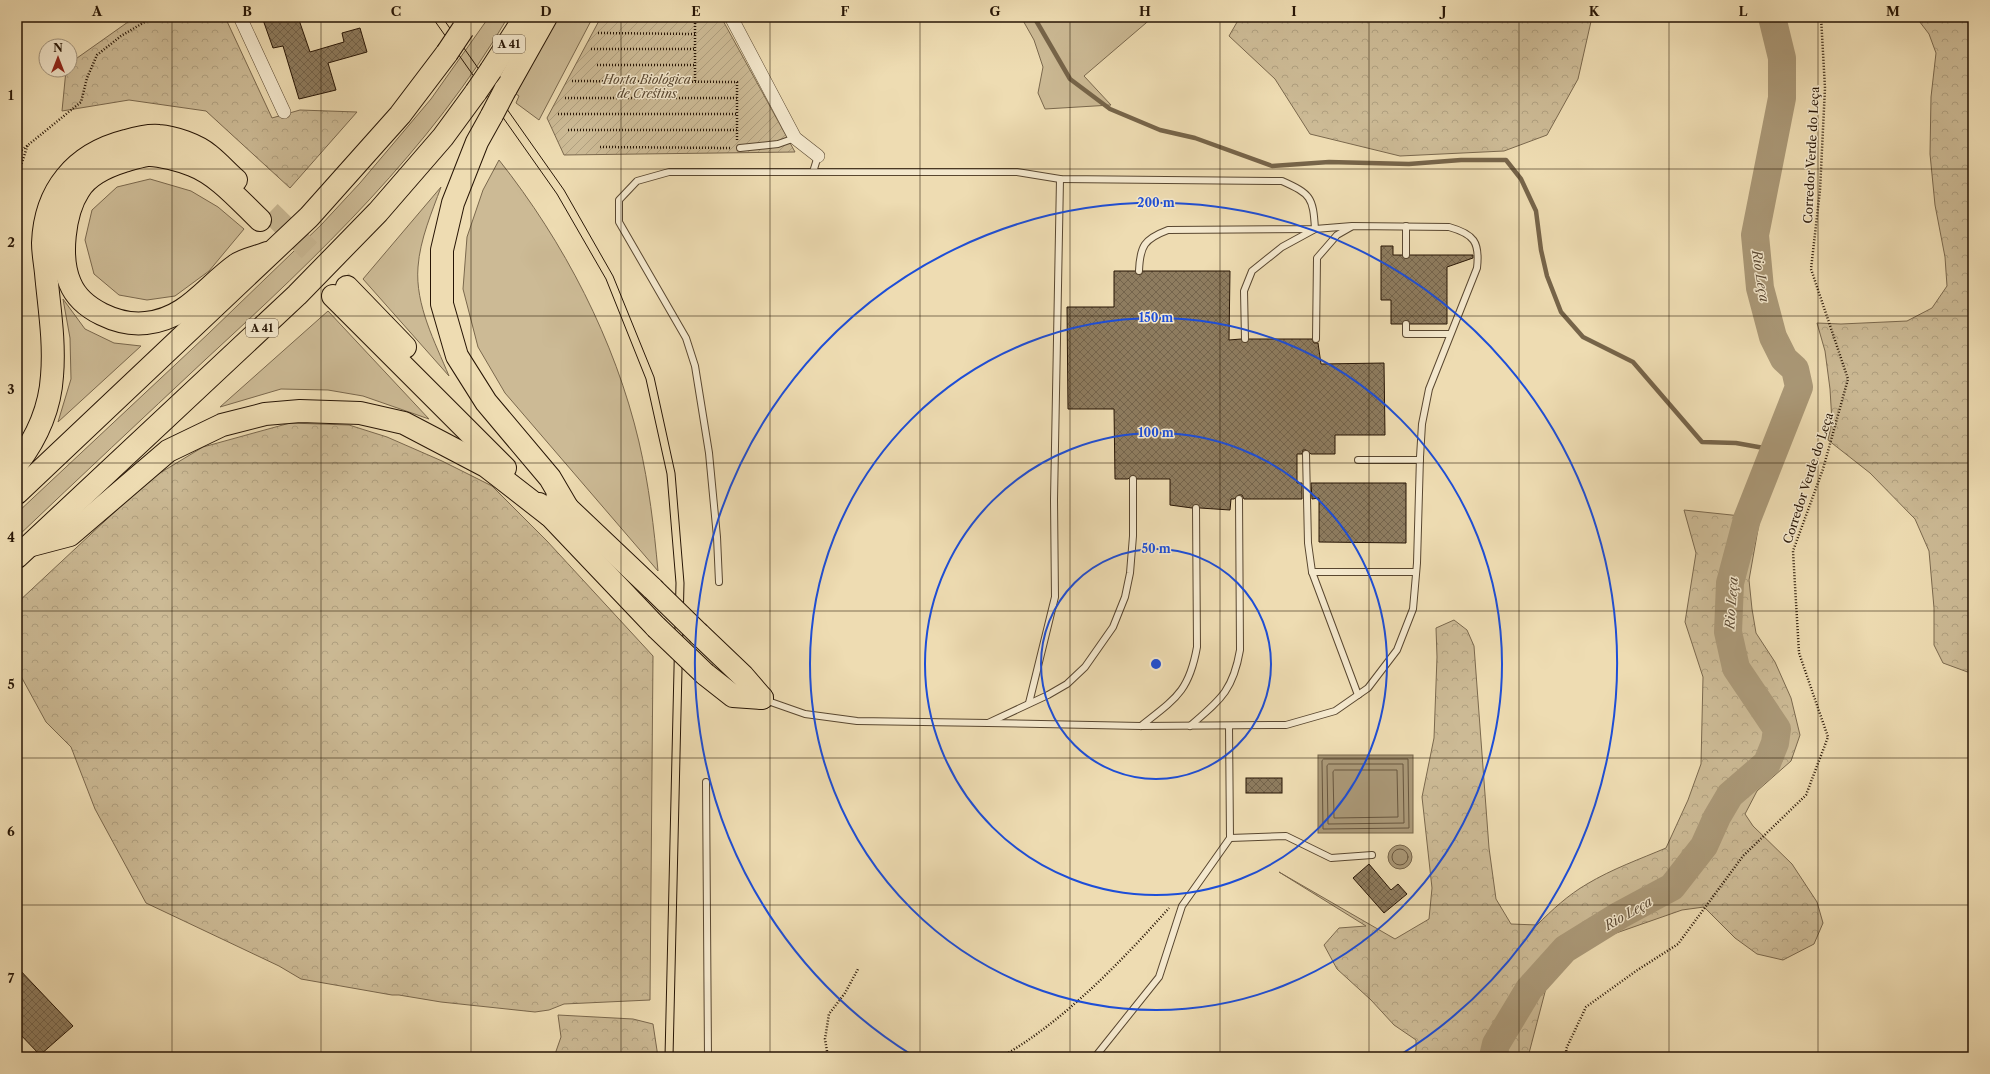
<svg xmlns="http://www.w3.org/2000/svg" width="1990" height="1074" font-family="'Libre Caslon Text',serif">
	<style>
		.grass { fill: #ccba95; stroke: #7a684d }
		.forest { fill: url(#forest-crowns); stroke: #7a684d }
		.garden { fill: url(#garden-furrows); stroke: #7a684d }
		.water { fill: #aa9877; stroke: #766449 }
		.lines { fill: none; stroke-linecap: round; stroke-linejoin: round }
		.shore { stroke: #68563e; stroke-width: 1 }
		.stream { stroke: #766449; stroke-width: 4.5 }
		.river { stroke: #aa9877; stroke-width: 28 }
		.building { fill: url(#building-cross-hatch); stroke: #271505 }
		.motorway-tunnel { stroke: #c6b48f; stroke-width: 22; stroke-dasharray: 22 11; stroke-linecap: butt }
		.service-casing { stroke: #594730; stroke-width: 8 }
		.minor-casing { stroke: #594730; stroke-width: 14 }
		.motorway-casing { stroke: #271505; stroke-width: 24 }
		.path { stroke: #271505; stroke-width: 2.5; stroke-dasharray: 1 2; stroke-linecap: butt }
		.service { stroke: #f4e8cd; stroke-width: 6 }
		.minor { stroke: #f4e8cd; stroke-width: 13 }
		.motorway { stroke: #eedcb2; stroke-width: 22 }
		.tram { stroke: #271505; stroke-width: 1 }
		.motorway-bridge-casing { stroke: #271505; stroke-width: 24; stroke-linecap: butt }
		.motorway-bridge { stroke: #eedcb2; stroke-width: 22 }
		.grid { fill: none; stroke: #271505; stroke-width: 1; stroke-opacity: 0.55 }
		.ring { fill: none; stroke: #1d4ed8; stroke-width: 2 }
		.labels { text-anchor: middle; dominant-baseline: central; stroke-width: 3; stroke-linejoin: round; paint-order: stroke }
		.shield { fill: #f4e8cd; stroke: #645441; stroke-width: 1 }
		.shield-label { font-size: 11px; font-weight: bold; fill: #271505 }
		.park-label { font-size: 12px; font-style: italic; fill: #594730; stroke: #f4e8cd }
		.street-label { font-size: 12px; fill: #271505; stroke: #f4e8cd }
		.water-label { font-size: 13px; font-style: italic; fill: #5b4933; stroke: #f4e8cd }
		.centre { fill: #1d4ed8; stroke: #f4e8cd; stroke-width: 2 }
		.ring-label { font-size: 12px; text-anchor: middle; font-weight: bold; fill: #1d4ed8; stroke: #f4e8cd; stroke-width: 3; stroke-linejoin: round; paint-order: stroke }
		.neatline { fill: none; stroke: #271505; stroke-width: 1.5 }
		.grid-label { font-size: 13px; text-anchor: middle; font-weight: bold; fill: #271505 }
	</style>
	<defs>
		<pattern id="forest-crowns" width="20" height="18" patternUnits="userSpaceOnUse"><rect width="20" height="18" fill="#ccba95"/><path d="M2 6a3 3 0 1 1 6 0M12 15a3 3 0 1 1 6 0" fill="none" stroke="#af9f7f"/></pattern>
		<pattern id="garden-furrows" width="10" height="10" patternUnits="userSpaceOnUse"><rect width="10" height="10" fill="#ccba95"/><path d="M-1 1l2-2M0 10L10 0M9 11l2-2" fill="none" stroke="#af9f7f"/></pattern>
		<pattern id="building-cross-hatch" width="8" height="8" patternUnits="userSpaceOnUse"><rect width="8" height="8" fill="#8e7c5f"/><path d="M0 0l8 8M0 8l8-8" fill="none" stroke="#74644c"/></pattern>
	</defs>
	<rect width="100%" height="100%" fill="#eedcb2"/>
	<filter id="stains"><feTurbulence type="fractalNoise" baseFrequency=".005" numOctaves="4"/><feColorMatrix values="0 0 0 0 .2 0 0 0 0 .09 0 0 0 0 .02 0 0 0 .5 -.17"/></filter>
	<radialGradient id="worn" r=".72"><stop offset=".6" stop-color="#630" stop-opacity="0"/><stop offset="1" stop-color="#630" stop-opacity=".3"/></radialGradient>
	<!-- grass -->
	<g class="grass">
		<path d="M 489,17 L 508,17 C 431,149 318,256 206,359 C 143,418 80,477 17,537 L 17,513 L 208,334 L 321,225 L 360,183 L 431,99 Z"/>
		<path d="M 557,17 L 593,17 L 539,120 L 516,103 L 519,96 L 516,94 Z"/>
		<path d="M 1021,17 L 1153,17 L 1084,76 L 1111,105 L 1045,109 L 1038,93 L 1043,67 L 1034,40 Z"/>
		<path d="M 499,160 C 564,242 615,340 639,442 C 649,485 654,528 658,571 L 505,393 L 478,347 L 463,289 L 467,237 L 483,190 Z"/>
		<path d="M 150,179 L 191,191 L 218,207 L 244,229 L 209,271 L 175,296 L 147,300 L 119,295 L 94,274 L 85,240 L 92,210 L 117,187 Z"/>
		<path d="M 441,187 C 432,212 420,239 418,267 C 415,305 435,342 449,376 L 363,279 Z"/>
		<path d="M 63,299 L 85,329 L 114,343 L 141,346 L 58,422 L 71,379 L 70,338 Z"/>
		<path d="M 328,311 L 429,419 L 363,396 L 328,390 L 281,389 L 220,407 Z"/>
	</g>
	<!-- forest -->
	<g class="forest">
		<path d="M 135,17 L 225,17 L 272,118 L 300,110 L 357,112 L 290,188 L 206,111 L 129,100 L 62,111 L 66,70 L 70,70 L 70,63 Z"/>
		<path d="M 1240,17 L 1592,17 L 1578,79 L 1547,135 L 1504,151 L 1400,156 L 1310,134 L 1275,79 L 1229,36 Z"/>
		<path d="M 1916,17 L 1973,17 L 1973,674 L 1943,663 L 1934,645 L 1934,608 L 1929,551 L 1915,519 L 1870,473 L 1828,440 L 1832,422 L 1830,389 L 1825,351 L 1817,323 L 1841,324 L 1907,321 L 1932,308 L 1947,286 L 1945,257 L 1935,205 L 1930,154 L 1931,97 L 1936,53 L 1929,34 Z"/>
		<path d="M 290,423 L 349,425 L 387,437 L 442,461 L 492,486 L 547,541 L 653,656 L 650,1000 L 564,1004 L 549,1010 L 535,1012 L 441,1002 L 399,995 L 392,995 L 301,979 L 279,966 L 146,903 L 95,809 L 71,747 L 46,722 L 17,669 L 17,603 L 150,479 L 203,447 Z"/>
		<path d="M 1684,510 L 1760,518 L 1749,580 L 1752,609 L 1756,633 L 1775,662 L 1791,698 L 1800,735 L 1791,761 L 1757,791 L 1745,814 L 1753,826 L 1792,864 L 1817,902 L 1823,923 L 1814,944 L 1783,960 L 1757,954 L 1735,938 L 1704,907 L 1682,910 L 1602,938 L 1570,956 L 1550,973 L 1528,1057 L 1412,1057 L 1416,1050 L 1416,1040 L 1394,1025 L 1371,1000 L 1337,969 L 1324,945 L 1339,928 L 1366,926 L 1279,872 L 1395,939 L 1429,919 L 1432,888 L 1422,797 L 1434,738 L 1437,657 L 1436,628 L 1454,620 L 1467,630 L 1474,646 L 1489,848 L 1496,899 L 1511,924 L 1537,925 C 1552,910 1568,895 1587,884 C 1612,869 1640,859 1666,848 L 1688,800 L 1701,764 L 1703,677 L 1685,622 L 1696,553 Z"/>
		<path d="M 558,1015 L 633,1019 L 653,1024 L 658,1057 L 554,1057 L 561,1037 Z"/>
	</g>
	<!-- garden -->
	<path class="garden" d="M 601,17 L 721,17 L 795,152 L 564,155 L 547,118 Z"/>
	<!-- water -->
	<g class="water">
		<rect x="1318" y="755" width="95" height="78"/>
		<circle cx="1400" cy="857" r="12"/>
	</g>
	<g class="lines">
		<!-- shore -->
		<g class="shore">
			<path d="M 1324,759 L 1408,759 L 1409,828 L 1323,829 L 1322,761 Z"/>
			<path d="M 1329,764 L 1403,764 L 1404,823 L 1328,824 L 1327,766 Z"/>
			<path d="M 1335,770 L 1397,770 L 1398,817 L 1334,818 L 1333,772 Z"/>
			<circle cx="1400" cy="857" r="8"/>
		</g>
		<!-- stream -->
		<path class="stream" d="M 1034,17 L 1070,79 L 1110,109 L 1160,130 L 1195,138 L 1272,166 L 1329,162 L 1409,164 L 1461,160 L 1506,160 L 1521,179 L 1536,211 L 1541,250 L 1547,276 L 1561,312 L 1583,337 L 1633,362 L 1702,442 L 1736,443 L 1775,450"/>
		<!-- river -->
		<path class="river" d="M 1493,1057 L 1496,1044 L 1529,989 L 1565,949 L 1620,915 L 1672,887 L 1704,846 L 1717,817 L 1730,795 L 1767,763 L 1775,743 L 1777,729 L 1736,668 L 1728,632 L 1730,583 L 1747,519 L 1799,387 L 1795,369 L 1784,359 L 1773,337 L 1760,288 L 1755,235 L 1782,98 L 1782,58 L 1772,17"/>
	</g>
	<!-- building -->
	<g class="building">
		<path d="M 262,17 L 298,17 L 310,52 L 344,42 L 342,33 L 360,28 L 367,52 L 328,63 L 336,90 L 299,99 L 283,46 L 273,48 Z"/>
		<path d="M 1381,246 L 1393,246 L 1393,255 L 1402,255 L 1406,259 L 1410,255 L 1473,255 L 1473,258 L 1447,267 L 1447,324 L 1410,324 L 1406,320 L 1402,324 L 1391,324 L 1391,300 L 1381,300 Z"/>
		<path d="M 1114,271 L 1135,271 L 1139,275 L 1143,271 L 1230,271 L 1229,340 L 1241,339 L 1245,343 L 1249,339 L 1312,339 L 1314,343 L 1318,343 L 1321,364 L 1384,363 L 1385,435 L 1335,435 L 1335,454 L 1311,454 L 1306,450 L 1303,450 L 1302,454 L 1297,454 L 1297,483 L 1302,483 L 1302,499 L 1244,499 L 1242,495 L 1239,495 L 1234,499 L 1231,499 L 1230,510 L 1200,508 L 1196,504 L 1192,508 L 1170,505 L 1170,479 L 1137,479 L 1133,475 L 1128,479 L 1115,479 L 1114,409 L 1068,409 L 1067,307 L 1114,307 Z"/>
		<path d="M 1311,483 L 1406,483 L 1406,543 L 1319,542 L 1319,498 L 1312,499 Z"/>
		<rect x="1246" y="778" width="36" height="15"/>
		<path d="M 1369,864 L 1391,890 L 1398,884 L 1407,894 L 1384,913 L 1353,878 Z"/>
		<path d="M 17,967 L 73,1026 L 40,1055 L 17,1031 Z"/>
	</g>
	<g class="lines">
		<!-- motorway-tunnel -->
		<path class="motorway-tunnel" d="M 270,212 L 347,287"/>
		<defs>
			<g id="service">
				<path d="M 740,148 L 778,144 L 795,138"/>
				<path d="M 813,172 L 818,156"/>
				<path d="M 1406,226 L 1406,255"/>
				<path d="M 1406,324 L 1406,334 L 1450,334"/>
				<path d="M 1316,339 L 1317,258 L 1337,235 L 1351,227"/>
				<path d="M 1306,454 L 1308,543 L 1312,572 L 1358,695"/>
				<path d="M 1358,460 L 1420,460"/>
				<path d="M 1312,572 L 1416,572"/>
				<path d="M 719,582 L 717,537 L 709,453 L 695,366 L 686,338 L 619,222 L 619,200 L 637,181 L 669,172 L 1017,172 L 1060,179 L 1282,181 C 1311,194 1313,197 1315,229 L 1282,247 L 1252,271 L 1244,291 L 1245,339"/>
				<path d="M 765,700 L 805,714 L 857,721 L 988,723 L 1048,695 L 1067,684 L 1085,667 L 1113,627 L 1125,597 L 1130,573 L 1133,536 L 1133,479"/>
				<path d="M 1029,703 L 1055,597 L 1054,500 L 1060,179"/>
				<path d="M 988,723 L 1141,726 L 1286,725 L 1335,711 L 1368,688 L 1397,650 L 1413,609 L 1417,563 L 1420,457 L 1422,424 L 1429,389 L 1477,268 C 1480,242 1474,234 1449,227 L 1352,226 L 1315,229 L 1168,230 C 1144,239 1140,246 1139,271"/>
				<path d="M 1141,726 C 1175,699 1189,692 1197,647 L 1196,508"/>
				<path d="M 1190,726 C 1220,700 1233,691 1240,650 L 1239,499"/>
				<path d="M 706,782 L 708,1057"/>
				<path d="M 1230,838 L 1286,836 L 1331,858 L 1372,855"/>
				<path d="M 1095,1057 L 1159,977 L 1182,906 L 1230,838 L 1229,726"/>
			</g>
			<g id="minor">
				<path d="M 240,17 L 284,112"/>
				<path d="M 731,17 L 795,138 L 818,156"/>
			</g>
			<g id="motorway">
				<path d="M 491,70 L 525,17"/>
				<path d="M 505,90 L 546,17"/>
				<path d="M 492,115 L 477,142 L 453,203 L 442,250 L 442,304 L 457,356 L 486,402 L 550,478 L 567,507"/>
				<path d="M 260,220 C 239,200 218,175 192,165 C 182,161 158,154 147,155 C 140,156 131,159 124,161 C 108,166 88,175 79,190 C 64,213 59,258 70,283 C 81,310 119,326 146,323 C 187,319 206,286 236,265 C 244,259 258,257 267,253"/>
				<path d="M 347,287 L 405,347"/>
				<path d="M 333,296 L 505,468"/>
				<path d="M 17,464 C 36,439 50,408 52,376 C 55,341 49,307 46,273 C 45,263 43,253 43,243 C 45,190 75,154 126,141 C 136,138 148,135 159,136 C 174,137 197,145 209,155 C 219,163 227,172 236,180"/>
				<path d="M 17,493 L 309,217 L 400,115 L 447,53"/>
				<path d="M 557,498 L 653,589"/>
				<path d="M 539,504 L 656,627"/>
				<path d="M 32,545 L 70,535 L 168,451 L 222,425 L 265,414 L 300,411 L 360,413 L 404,423 L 486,466 L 549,515"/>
				<path d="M 17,557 L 297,295 L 378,212 L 443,137 L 476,92"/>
				<path d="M 699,634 L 743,676 L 762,698"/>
				<path d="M 705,674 L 733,696 L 762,698"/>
			</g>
		</defs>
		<!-- service casing -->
		<use href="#service" class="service-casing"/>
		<!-- minor casing -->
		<use href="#minor" class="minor-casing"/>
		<!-- motorway casing -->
		<use href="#motorway" class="motorway-casing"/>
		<!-- path -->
		<g class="path">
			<path d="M 608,17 L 695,17 L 695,81"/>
			<path d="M 598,33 L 695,34"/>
			<path d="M 591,49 L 695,49"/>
			<path d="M 597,65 L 695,65"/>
			<path d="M 572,81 L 737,82 L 737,140"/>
			<path d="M 565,98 L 737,98"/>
			<path d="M 558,114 L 737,114"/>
			<path d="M 568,130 L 737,130"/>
			<path d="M 600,147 L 731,148"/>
			<path d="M 17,154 L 81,102 L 87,78 L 97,55 L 121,36 L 153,17"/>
			<path d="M 17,178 L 28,144"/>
			<path d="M 828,1057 L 825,1039 L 829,1014 L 845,993 L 858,969"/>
			<path d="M 1001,1057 C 1062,1023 1122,961 1169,908"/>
			<path d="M 1567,1057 L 1566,1049 L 1586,1007 L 1636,971 L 1678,944 L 1743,856 L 1806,795 L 1828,737 L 1799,653 L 1793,551 L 1823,469 L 1848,379 L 1811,269 L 1820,190 L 1825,88 L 1821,17"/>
		</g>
		<!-- service -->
		<use href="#service" class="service"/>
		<!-- minor -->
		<use href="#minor" class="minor"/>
		<!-- motorway -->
		<use href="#motorway" class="motorway"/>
		<!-- tram -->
		<g class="tram">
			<path d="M 432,17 L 557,194 L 606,279 L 646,379 L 667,474 L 676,583 L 665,1057"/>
			<path d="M 442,17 L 564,190 L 613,276 L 654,377 L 675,473 L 684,583 L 673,1057"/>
		</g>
		<defs>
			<g id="motorway-bridge">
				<path d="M 447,53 L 463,29"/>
				<path d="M 476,92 L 491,70"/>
				<path d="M 492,115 L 505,90"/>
				<path d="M 653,589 L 699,634"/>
				<path d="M 656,627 L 705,674"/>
			</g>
		</defs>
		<!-- motorway-bridge casing -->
		<use href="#motorway-bridge" class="motorway-bridge-casing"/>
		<!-- motorway-bridge -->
		<use href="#motorway-bridge" class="motorway-bridge"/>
	</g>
	<!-- grid -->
	<path class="grid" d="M 172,17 L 172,1057M 321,17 L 321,1057M 471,17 L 471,1057M 621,17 L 621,1057M 770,17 L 770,1057M 920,17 L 920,1057M 1070,17 L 1070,1057M 1220,17 L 1220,1057M 1369,17 L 1369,1057M 1519,17 L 1519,1057M 1669,17 L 1669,1057M 1818,17 L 1818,1057M 17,169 L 1973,169M 17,316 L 1973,316M 17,463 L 1973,463M 17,611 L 1973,611M 17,758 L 1973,758M 17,905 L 1973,905"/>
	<!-- distance rings -->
	<g class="ring">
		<circle cx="1156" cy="664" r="115"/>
		<circle cx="1156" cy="664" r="231"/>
		<circle cx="1156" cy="664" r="346"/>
		<path d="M912 1055A461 461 0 1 1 1400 1055"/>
	</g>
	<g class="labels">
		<!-- shield labels -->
		<g class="shield">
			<rect x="493" y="35" width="32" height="18" rx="3"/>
			<rect x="246" y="319" width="32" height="18" rx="3"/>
		</g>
		<g class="shield-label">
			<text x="509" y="44">A 41</text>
			<text x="262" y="328">A 41</text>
		</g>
		<!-- park labels -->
		<g class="park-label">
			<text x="647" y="79">Horta Biológica<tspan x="647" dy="14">de Crestins</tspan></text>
		</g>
		<!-- street labels -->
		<g class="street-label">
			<text transform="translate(1811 155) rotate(-87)">Corredor Verde do Leça</text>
			<text transform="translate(1808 478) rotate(-72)">Corredor Verde do Leça</text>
		</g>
		<!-- water labels -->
		<g class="water-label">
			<text transform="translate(1761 276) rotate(81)">Rio Leça</text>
			<text transform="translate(1731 603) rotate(-86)">Rio Leça</text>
			<text transform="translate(1628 913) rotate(-30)">Rio Leça</text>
		</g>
	</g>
	<circle cx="1156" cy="664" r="6" class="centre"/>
	<g class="ring-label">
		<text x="1156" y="207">200 m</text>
		<text x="1156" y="322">150 m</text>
		<text x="1156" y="437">100 m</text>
		<text x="1156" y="553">50 m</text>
	</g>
	<!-- margin -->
	<rect width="1990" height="1074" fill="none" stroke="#eedcb2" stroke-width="44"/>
	<!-- north arrow -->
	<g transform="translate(58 58)"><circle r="19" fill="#f4e8cd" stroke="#a2947d"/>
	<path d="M0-3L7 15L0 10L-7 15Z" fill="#8f2418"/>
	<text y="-6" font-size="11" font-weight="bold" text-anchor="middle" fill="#271505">N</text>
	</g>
	<rect x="22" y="22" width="1946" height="1030" class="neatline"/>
	<g class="grid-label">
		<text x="97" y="16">A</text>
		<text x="247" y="16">B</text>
		<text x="396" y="16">C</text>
		<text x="546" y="16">D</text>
		<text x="696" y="16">E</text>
		<text x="845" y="16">F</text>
		<text x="995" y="16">G</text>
		<text x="1145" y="16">H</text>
		<text x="1294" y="16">I</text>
		<text x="1444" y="16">J</text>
		<text x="1594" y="16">K</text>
		<text x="1743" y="16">L</text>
		<text x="1893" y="16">M</text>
		<text x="11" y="100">1</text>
		<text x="11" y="247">2</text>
		<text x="11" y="394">3</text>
		<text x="11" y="542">4</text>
		<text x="11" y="689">5</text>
		<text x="11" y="836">6</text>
		<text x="11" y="983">7</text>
	</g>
	<rect width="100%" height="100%" filter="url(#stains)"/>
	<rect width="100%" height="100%" fill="url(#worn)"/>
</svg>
